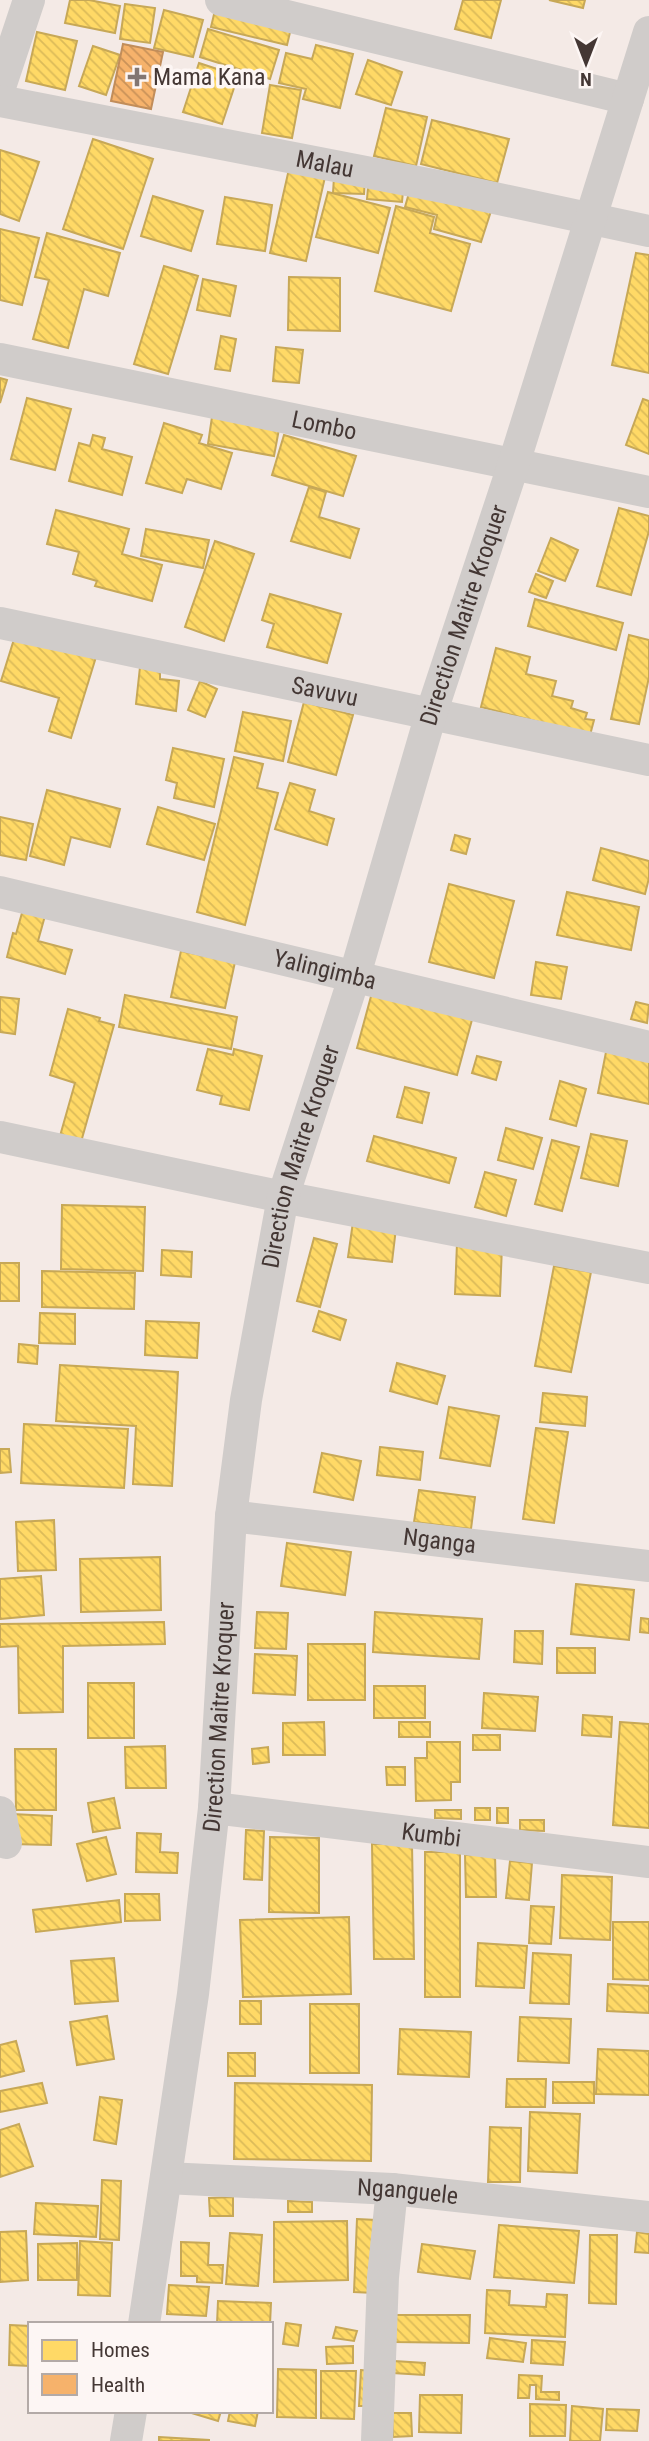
<svg xmlns="http://www.w3.org/2000/svg" width="649" height="2441" font-family="'Roboto Condensed',sans-serif">
	<style>
		.homes { fill: url(#homes-back-hatch); stroke: #c7a857; stroke-width: 2 }
		.health { fill: url(#health-back-hatch); stroke: #c18d5a; stroke-width: 2 }
		.lines { fill: none; stroke-linecap: round; stroke-linejoin: round }
		.minor { stroke: #d0ccca; stroke-width: 32 }
		.poi-dot { fill: #827672; stroke: #fdf6f4; stroke-width: 2.5 }
		.labels { text-anchor: middle; dominant-baseline: central; stroke-width: 7; stroke-linejoin: round; paint-order: stroke }
		.poi-label { font-size: 24px; fill: #443734; stroke: #fdf6f4; text-anchor: start }
		.street-label { font-size: 24px; fill: #443734; stroke: #fdf6f4 }
	</style>
	<defs>
		<pattern id="homes-back-hatch" width="6" height="6" patternUnits="userSpaceOnUse" patternTransform="scale(1.75)"><rect width="6" height="6" fill="#ffd966"/><path d="M-1 5l2 2M0 0l6 6M5-1l2 2" fill="none" stroke="#dcbb59"/></pattern>
		<pattern id="health-back-hatch" width="6" height="6" patternUnits="userSpaceOnUse" patternTransform="scale(1.75)"><rect width="6" height="6" fill="#f6b26b"/><path d="M-1 5l2 2M0 0l6 6M5-1l2 2" fill="none" stroke="#c99259"/></pattern>
	</defs>
	<rect width="100%" height="100%" fill="#f4eae6"/>
	<!-- homes -->
	<g class="homes">
		<path d="M 70,0 L 89,0 L 120,6 L 115,33 L 65,23 Z"/>
		<path d="M 463,0 L 501,0 L 491,38 L 455,29 Z"/>
		<path d="M 549,0 L 585,0 L 583,8 Z"/>
		<path d="M 125,4 L 155,8 L 150,43 L 120,39 Z"/>
		<path d="M 216,6 L 292,24 L 287,45 L 211,27 Z"/>
		<path d="M 164,10 L 203,20 L 193,57 L 154,48 Z"/>
		<path d="M 208,29 L 279,50 L 270,79 L 200,57 Z"/>
		<path d="M 37,32 L 77,41 L 65,90 L 26,81 Z"/>
		<path d="M 316,45 L 353,54 L 340,108 L 303,99 L 306,89 L 279,83 L 286,53 L 312,59 Z"/>
		<path d="M 93,46 L 120,55 L 106,95 L 79,86 Z"/>
		<path d="M 368,60 L 402,72 L 391,105 L 356,94 Z"/>
		<path d="M 199,63 L 238,76 L 222,124 L 183,112 Z"/>
		<path d="M 270,85 L 301,90 L 292,138 L 262,133 Z"/>
		<path d="M 386,108 L 427,117 L 416,166 L 374,156 Z"/>
		<path d="M 432,120 L 509,139 L 497,183 L 421,164 Z"/>
		<path d="M 93,139 L 153,159 L 123,249 L 63,229 Z"/>
		<path d="M 0,150 L 39,162 L 19,221 L 0,214 Z"/>
		<path d="M 289,169 L 325,177 L 306,261 L 270,253 Z"/>
		<path d="M 334,177 L 365,178 L 364,194 L 333,193 Z"/>
		<path d="M 369,177 L 404,180 L 402,202 L 367,199 Z"/>
		<path d="M 411,186 L 492,208 L 481,242 L 434,229 L 437,215 L 405,207 Z"/>
		<path d="M 328,192 L 390,208 L 378,253 L 316,237 Z"/>
		<path d="M 153,196 L 203,211 L 191,251 L 141,236 Z"/>
		<path d="M 225,197 L 272,205 L 265,251 L 217,244 Z"/>
		<path d="M 396,206 L 434,217 L 430,233 L 470,244 L 451,311 L 375,291 Z"/>
		<path d="M 0,229 L 39,238 L 22,305 L 0,300 Z"/>
		<path d="M 47,233 L 120,253 L 108,296 L 84,289 L 68,348 L 33,339 L 49,280 L 35,277 Z"/>
		<path d="M 636,253 L 649,255 L 649,373 L 612,365 Z"/>
		<path d="M 164,266 L 198,276 L 168,374 L 134,364 Z"/>
		<path d="M 289,277 L 340,278 L 340,331 L 288,330 Z"/>
		<path d="M 203,279 L 236,286 L 230,316 L 197,310 Z"/>
		<path d="M 221,336 L 236,339 L 230,371 L 215,369 Z"/>
		<path d="M 276,347 L 303,350 L 299,383 L 273,381 Z"/>
		<path d="M 0,378 L 7,380 L 0,403 Z"/>
		<path d="M 27,398 L 71,409 L 55,470 L 11,459 Z"/>
		<path d="M 643,399 L 649,401 L 649,454 L 626,445 Z"/>
		<path d="M 212,417 L 279,429 L 274,456 L 208,444 Z"/>
		<path d="M 164,423 L 202,435 L 199,443 L 232,453 L 221,489 L 187,479 L 182,493 L 146,483 Z"/>
		<path d="M 93,435 L 105,438 L 102,449 L 132,457 L 122,495 L 69,481 L 79,443 L 90,446 Z"/>
		<path d="M 284,435 L 356,456 L 343,496 L 272,475 Z"/>
		<path d="M 309,487 L 326,492 L 319,517 L 359,529 L 350,558 L 291,541 Z"/>
		<path d="M 619,508 L 649,516 L 649,531 L 631,595 L 597,586 Z"/>
		<path d="M 56,510 L 129,529 L 122,554 L 162,565 L 152,601 L 95,586 L 97,581 L 73,574 L 79,552 L 47,544 Z"/>
		<path d="M 146,529 L 209,540 L 203,568 L 141,556 Z"/>
		<path d="M 551,538 L 578,550 L 565,581 L 538,571 Z"/>
		<path d="M 215,541 L 254,554 L 224,641 L 185,627 Z"/>
		<path d="M 536,574 L 553,581 L 546,598 L 529,592 Z"/>
		<path d="M 270,594 L 341,614 L 327,663 L 267,647 L 274,624 L 262,620 Z"/>
		<path d="M 535,599 L 623,623 L 616,650 L 528,626 Z"/>
		<path d="M 629,635 L 649,640 L 649,677 L 639,724 L 611,719 Z"/>
		<path d="M 15,636 L 96,657 L 71,738 L 49,731 L 59,698 L 1,681 Z"/>
		<path d="M 496,648 L 530,657 L 526,674 L 556,681 L 552,696 L 573,701 L 571,708 L 587,713 L 585,719 L 594,720 L 590,735 L 481,707 Z"/>
		<path d="M 140,667 L 160,669 L 160,679 L 179,681 L 176,711 L 136,704 Z"/>
		<path d="M 200,681 L 217,689 L 205,717 L 188,710 Z"/>
		<path d="M 304,702 L 353,715 L 336,775 L 288,762 Z"/>
		<path d="M 243,712 L 291,721 L 283,761 L 235,751 Z"/>
		<path d="M 173,748 L 224,759 L 214,807 L 174,798 L 177,783 L 166,780 Z"/>
		<path d="M 234,757 L 263,764 L 257,788 L 278,793 L 245,925 L 197,912 Z"/>
		<path d="M 290,783 L 315,790 L 309,811 L 334,819 L 327,845 L 275,829 Z"/>
		<path d="M 47,790 L 120,809 L 110,847 L 71,837 L 64,865 L 30,856 Z"/>
		<path d="M 158,807 L 215,824 L 204,860 L 147,844 Z"/>
		<path d="M 0,817 L 33,824 L 26,860 L 0,855 Z"/>
		<path d="M 455,835 L 470,839 L 466,854 L 451,850 Z"/>
		<path d="M 601,848 L 649,861 L 649,878 L 645,894 L 593,880 Z"/>
		<path d="M 449,884 L 514,901 L 494,978 L 429,962 Z"/>
		<path d="M 567,892 L 639,907 L 631,950 L 557,935 Z"/>
		<path d="M 26,899 L 48,905 L 38,941 L 72,950 L 65,974 L 7,957 L 13,933 L 16,934 Z"/>
		<path d="M 181,951 L 235,962 L 225,1008 L 171,997 Z"/>
		<path d="M 536,962 L 567,967 L 561,999 L 531,995 Z"/>
		<path d="M 373,989 L 473,1016 L 457,1075 L 357,1048 Z"/>
		<path d="M 125,995 L 237,1017 L 231,1049 L 119,1027 Z"/>
		<path d="M 0,997 L 19,999 L 15,1034 L 0,1032 Z"/>
		<path d="M 636,1002 L 649,1005 L 647,1023 L 631,1019 Z"/>
		<path d="M 68,1009 L 100,1018 L 99,1021 L 114,1025 L 81,1142 L 60,1136 L 75,1083 L 50,1075 Z"/>
		<path d="M 607,1047 L 649,1055 L 649,1104 L 598,1093 Z"/>
		<path d="M 208,1049 L 233,1055 L 234,1049 L 262,1056 L 249,1110 L 220,1104 L 222,1096 L 197,1090 Z"/>
		<path d="M 477,1056 L 501,1062 L 496,1080 L 472,1073 Z"/>
		<path d="M 560,1081 L 586,1089 L 576,1126 L 550,1119 Z"/>
		<path d="M 405,1087 L 429,1093 L 422,1123 L 397,1117 Z"/>
		<path d="M 506,1128 L 542,1138 L 533,1169 L 498,1160 Z"/>
		<path d="M 591,1134 L 627,1141 L 618,1186 L 581,1178 Z"/>
		<path d="M 374,1136 L 456,1158 L 449,1183 L 367,1161 Z"/>
		<path d="M 552,1140 L 579,1147 L 562,1211 L 535,1204 Z"/>
		<path d="M 485,1172 L 516,1180 L 506,1216 L 475,1207 Z"/>
		<path d="M 62,1205 L 145,1207 L 143,1271 L 61,1269 Z"/>
		<path d="M 353,1222 L 396,1228 L 392,1262 L 348,1257 Z"/>
		<path d="M 314,1238 L 337,1244 L 320,1307 L 297,1301 Z"/>
		<path d="M 457,1243 L 502,1246 L 500,1296 L 455,1294 Z"/>
		<path d="M 162,1250 L 192,1252 L 191,1277 L 161,1275 Z"/>
		<rect x="0" y="1263" width="19" height="38"/>
		<path d="M 554,1266 L 591,1272 L 571,1372 L 535,1366 Z"/>
		<path d="M 42,1271 L 135,1273 L 134,1309 L 42,1307 Z"/>
		<path d="M 319,1311 L 346,1320 L 340,1340 L 313,1331 Z"/>
		<path d="M 40,1313 L 75,1314 L 75,1344 L 39,1343 Z"/>
		<path d="M 146,1321 L 199,1323 L 197,1358 L 145,1355 Z"/>
		<path d="M 19,1344 L 38,1346 L 37,1364 L 18,1362 Z"/>
		<path d="M 397,1363 L 445,1376 L 437,1404 L 390,1391 Z"/>
		<path d="M 60,1365 L 178,1372 L 172,1486 L 133,1484 L 136,1426 L 56,1421 Z"/>
		<path d="M 543,1393 L 587,1397 L 585,1426 L 540,1422 Z"/>
		<path d="M 449,1407 L 499,1416 L 490,1466 L 440,1458 Z"/>
		<path d="M 24,1424 L 128,1429 L 124,1488 L 21,1483 Z"/>
		<path d="M 536,1428 L 568,1432 L 554,1523 L 523,1519 Z"/>
		<path d="M 380,1447 L 423,1452 L 420,1480 L 377,1475 Z"/>
		<path d="M 0,1449 L 9,1449 L 11,1472 L 0,1473 Z"/>
		<path d="M 322,1453 L 361,1461 L 353,1500 L 314,1492 Z"/>
		<path d="M 419,1490 L 475,1497 L 471,1529 L 414,1522 Z"/>
		<path d="M 54,1520 L 56,1570 L 18,1571 L 16,1522 Z"/>
		<path d="M 287,1543 L 351,1552 L 345,1595 L 281,1586 Z"/>
		<path d="M 160,1557 L 161,1610 L 81,1612 L 80,1559 Z"/>
		<path d="M 41,1576 L 44,1615 L 0,1619 L 0,1579 Z"/>
		<path d="M 576,1584 L 634,1590 L 629,1640 L 571,1634 Z"/>
		<path d="M 257,1612 L 288,1613 L 286,1649 L 255,1648 Z"/>
		<path d="M 375,1612 L 482,1619 L 479,1659 L 373,1652 Z"/>
		<path d="M 641,1618 L 649,1619 L 649,1633 L 640,1632 Z"/>
		<path d="M 164,1622 L 165,1644 L 63,1646 L 63,1712 L 19,1713 L 18,1646 L 0,1647 L 0,1624 Z"/>
		<path d="M 515,1631 L 543,1631 L 542,1664 L 514,1662 Z"/>
		<rect x="308" y="1644" width="57" height="56"/>
		<rect x="557" y="1648" width="38" height="25"/>
		<path d="M 255,1654 L 297,1656 L 295,1695 L 253,1693 Z"/>
		<rect x="88" y="1683" width="46" height="55"/>
		<rect x="374" y="1686" width="51" height="32"/>
		<path d="M 484,1693 L 538,1697 L 535,1731 L 482,1728 Z"/>
		<path d="M 583,1715 L 612,1717 L 611,1737 L 582,1735 Z"/>
		<path d="M 324,1722 L 325,1755 L 283,1755 L 283,1723 Z"/>
		<rect x="399" y="1722" width="31" height="15"/>
		<path d="M 620,1722 L 649,1724 L 649,1828 L 613,1825 Z"/>
		<rect x="473" y="1735" width="27" height="15"/>
		<path d="M 427,1742 L 460,1742 L 460,1782 L 451,1782 L 451,1800 L 416,1801 L 415,1758 L 427,1758 Z"/>
		<path d="M 165,1746 L 166,1788 L 126,1788 L 125,1747 Z"/>
		<path d="M 268,1747 L 269,1762 L 253,1764 L 252,1749 Z"/>
		<path d="M 15,1749 L 56,1749 L 56,1810 L 16,1810 Z"/>
		<path d="M 386,1767 L 405,1767 L 405,1785 L 387,1785 Z"/>
		<path d="M 114,1798 L 120,1828 L 93,1832 L 88,1803 Z"/>
		<rect x="475" y="1808" width="15" height="12"/>
		<rect x="497" y="1808" width="11" height="15"/>
		<path d="M 435,1810 L 461,1810 L 461,1819 L 435,1818 Z"/>
		<path d="M 12,1814 L 52,1816 L 51,1845 L 11,1844 Z"/>
		<path d="M 520,1820 L 544,1820 L 544,1831 L 520,1830 Z"/>
		<path d="M 246,1830 L 264,1831 L 262,1880 L 244,1879 Z"/>
		<path d="M 137,1833 L 161,1834 L 160,1852 L 178,1853 L 177,1873 L 136,1872 Z"/>
		<path d="M 106,1837 L 116,1874 L 87,1881 L 77,1844 Z"/>
		<path d="M 270,1837 L 319,1838 L 319,1913 L 269,1912 Z"/>
		<path d="M 372,1844 L 412,1844 L 414,1959 L 374,1959 Z"/>
		<rect x="425" y="1852" width="35" height="145"/>
		<path d="M 495,1854 L 496,1897 L 466,1897 L 465,1855 Z"/>
		<path d="M 510,1861 L 532,1863 L 529,1900 L 506,1898 Z"/>
		<path d="M 562,1875 L 612,1877 L 610,1940 L 560,1938 Z"/>
		<path d="M 125,1894 L 159,1894 L 160,1920 L 125,1921 Z"/>
		<path d="M 119,1900 L 121,1922 L 36,1932 L 33,1910 Z"/>
		<path d="M 531,1906 L 554,1907 L 551,1944 L 529,1943 Z"/>
		<path d="M 349,1917 L 351,1994 L 243,1997 L 240,1920 Z"/>
		<path d="M 613,1922 L 649,1922 L 649,1980 L 613,1979 Z"/>
		<path d="M 478,1943 L 527,1946 L 524,1988 L 476,1986 Z"/>
		<path d="M 533,1953 L 571,1955 L 569,2004 L 530,2003 Z"/>
		<path d="M 114,1958 L 118,2001 L 75,2004 L 71,1961 Z"/>
		<path d="M 608,1984 L 649,1986 L 649,2013 L 607,2011 Z"/>
		<rect x="240" y="2001" width="21" height="23"/>
		<rect x="310" y="2004" width="49" height="69"/>
		<path d="M 107,2016 L 114,2059 L 77,2065 L 70,2022 Z"/>
		<path d="M 520,2017 L 571,2019 L 569,2063 L 518,2061 Z"/>
		<path d="M 400,2029 L 471,2032 L 469,2077 L 398,2074 Z"/>
		<path d="M 16,2041 L 24,2071 L 0,2077 L 0,2045 Z"/>
		<path d="M 598,2049 L 649,2051 L 649,2095 L 596,2094 Z"/>
		<rect x="228" y="2053" width="27" height="23"/>
		<path d="M 507,2079 L 546,2079 L 545,2107 L 506,2107 Z"/>
		<rect x="553" y="2082" width="41" height="21"/>
		<path d="M 42,2083 L 47,2103 L 0,2112 L 0,2091 Z"/>
		<path d="M 235,2083 L 372,2085 L 371,2161 L 234,2159 Z"/>
		<path d="M 100,2097 L 122,2100 L 116,2144 L 94,2140 Z"/>
		<path d="M 530,2112 L 580,2114 L 577,2173 L 528,2171 Z"/>
		<path d="M 19,2124 L 33,2166 L 0,2177 L 0,2130 Z"/>
		<path d="M 490,2127 L 521,2128 L 520,2182 L 488,2182 Z"/>
		<path d="M 102,2180 L 121,2181 L 119,2240 L 100,2239 Z"/>
		<path d="M 233,2197 L 233,2216 L 210,2216 L 209,2198 Z"/>
		<path d="M 288,2201 L 312,2202 L 312,2212 L 288,2212 Z"/>
		<path d="M 36,2203 L 98,2206 L 96,2237 L 34,2234 Z"/>
		<path d="M 357,2219 L 376,2220 L 374,2293 L 354,2292 Z"/>
		<path d="M 347,2221 L 348,2280 L 274,2282 L 274,2222 Z"/>
		<path d="M 499,2225 L 579,2231 L 574,2283 L 494,2277 Z"/>
		<path d="M 26,2231 L 28,2280 L 0,2282 L 0,2232 Z"/>
		<path d="M 637,2232 L 649,2234 L 649,2253 L 635,2252 Z"/>
		<path d="M 230,2233 L 262,2235 L 258,2286 L 226,2284 Z"/>
		<path d="M 590,2235 L 617,2235 L 616,2304 L 589,2303 Z"/>
		<path d="M 80,2241 L 112,2243 L 110,2296 L 78,2295 Z"/>
		<path d="M 181,2242 L 209,2243 L 208,2265 L 223,2265 L 222,2283 L 197,2282 L 197,2276 L 181,2276 Z"/>
		<path d="M 77,2243 L 77,2280 L 38,2280 L 38,2244 Z"/>
		<path d="M 422,2244 L 475,2251 L 470,2279 L 418,2272 Z"/>
		<path d="M 169,2285 L 209,2287 L 206,2316 L 167,2314 Z"/>
		<path d="M 487,2290 L 510,2291 L 509,2305 L 546,2307 L 547,2294 L 567,2295 L 565,2337 L 485,2333 Z"/>
		<path d="M 218,2301 L 271,2303 L 270,2324 L 217,2324 Z"/>
		<path d="M 394,2315 L 470,2315 L 469,2343 L 394,2342 Z"/>
		<path d="M 286,2323 L 301,2325 L 298,2346 L 283,2344 Z"/>
		<path d="M 10,2325 L 30,2326 L 30,2366 L 9,2365 Z"/>
		<path d="M 336,2327 L 357,2331 L 354,2341 L 333,2338 Z"/>
		<path d="M 490,2338 L 526,2343 L 523,2362 L 487,2358 Z"/>
		<path d="M 532,2340 L 565,2342 L 563,2365 L 531,2363 Z"/>
		<path d="M 353,2346 L 353,2363 L 327,2364 L 326,2347 Z"/>
		<path d="M 394,2361 L 425,2363 L 424,2375 L 393,2373 Z"/>
		<path d="M 278,2369 L 316,2370 L 316,2418 L 277,2417 Z"/>
		<path d="M 361,2370 L 370,2371 L 368,2406 L 359,2406 Z"/>
		<path d="M 321,2371 L 356,2371 L 354,2419 L 321,2418 Z"/>
		<path d="M 519,2375 L 542,2376 L 541,2392 L 559,2392 L 559,2400 L 536,2399 L 536,2385 L 530,2385 L 529,2398 L 518,2398 Z"/>
		<path d="M 420,2395 L 462,2395 L 461,2433 L 419,2432 Z"/>
		<path d="M 530,2404 L 566,2405 L 565,2436 L 530,2436 Z"/>
		<path d="M 572,2406 L 603,2409 L 600,2441 L 570,2441 Z"/>
		<path d="M 607,2409 L 639,2410 L 637,2431 L 606,2430 Z"/>
		<path d="M 185,2411 L 221,2411 L 218,2421 Z"/>
		<path d="M 230,2411 L 258,2411 L 255,2426 L 228,2421 Z"/>
		<path d="M 392,2413 L 411,2413 L 412,2436 L 393,2437 Z"/>
		<path d="M 159,2437 L 209,2440 L 209,2441 L 159,2441 Z"/>
	</g>
	<!-- health -->
	<path class="health" d="M 123,44 L 163,52 L 151,109 L 111,101 Z"/>
	<g class="lines">
		<!-- minor -->
		<g class="minor">
			<path d="M 221,0 L 628,99"/>
			<path d="M 0,87 L 29,0"/>
			<path id="s1" d="M 0,101 L 443,187 L 649,231"/>
			<path id="s2" d="M 0,359 L 649,492"/>
			<path id="s3" d="M 0,623 L 649,760"/>
			<path id="s4" d="M 0,892 L 649,1047"/>
			<path d="M 0,1137 L 283,1197 L 649,1268"/>
			<path id="s5" d="M 231,1516 L 649,1566"/>
			<path id="s6" d="M 214,1808 L 649,1862"/>
			<path d="M 0,1812 L 6,1843"/>
			<path id="s7" d="M 166,2178 L 392,2189 L 649,2217"/>
			<path id="s8" d="M 144,2324 L 193,1994 L 214,1808 L 231,1516 L 246,1400 L 283,1197 L 354,978 L 431,714 L 514,463 L 649,32"/>
			<path d="M 126,2441 L 131,2411"/>
			<path d="M 377,2441 L 383,2277 L 392,2189"/>
		</g>
	</g>
	<!-- markers -->
	<path class="poi-dot" d="M133.5 66.5h7v7h7v7h-7v7h-7v-7h-7v-7h7z"/>
	<g class="labels">
		<!-- poi labels -->
		<g class="poi-label">
			<text x="153" y="77">Mama Kana</text>
		</g>
		<!-- street labels -->
		<g class="street-label">
			<text stroke="none"><textPath href="#s1" startOffset="331">Malau</textPath></text>
			<text stroke="none"><textPath href="#s2" startOffset="331">Lombo</textPath></text>
			<text stroke="none"><textPath href="#s8" startOffset="1746">Direction Maitre Kroquer</textPath></text>
			<text stroke="none"><textPath href="#s3" startOffset="332">Savuvu</textPath></text>
			<text stroke="none"><textPath href="#s4" startOffset="334">Yalingimba</textPath></text>
			<text stroke="none"><textPath href="#s8" startOffset="1180">Direction Maitre Kroquer</textPath></text>
			<text stroke="none"><textPath href="#s5" startOffset="210">Nganga</textPath></text>
			<text stroke="none"><textPath href="#s8" startOffset="612">Direction Maitre Kroquer</textPath></text>
			<text stroke="none"><textPath href="#s6" startOffset="219">Kumbi</textPath></text>
			<text stroke="none"><textPath href="#s7" startOffset="242">Nganguele</textPath></text>
		</g>
	</g>
	<!-- legend -->
	<rect x="28" y="2322" width="245" height="91" fill="#fdf6f4" stroke="#b3aaa7" stroke-width="2"/>
	<rect x="42" y="2340" width="35" height="21" fill="#ffd966" stroke="#b3aaa7" stroke-width="2"/>
	<text x="91" y="2357" font-size="21" fill="#443734">Homes</text>
	<rect x="42" y="2374" width="35" height="21" fill="#f6b26b" stroke="#b3aaa7" stroke-width="2"/>
	<text x="91" y="2392" font-size="21" fill="#443734">Health</text>
	<!-- north arrow -->
	<g transform="translate(586 63) rotate(180)" stroke="#fdf6f4" stroke-width="5" paint-order="stroke">
	<path d="M0-5L12 26L0 18L-12 26Z" fill="#443734"/>
	<text y="-10" font-size="19" font-weight="bold" text-anchor="middle" fill="#443734">N</text>
	</g>
</svg>
